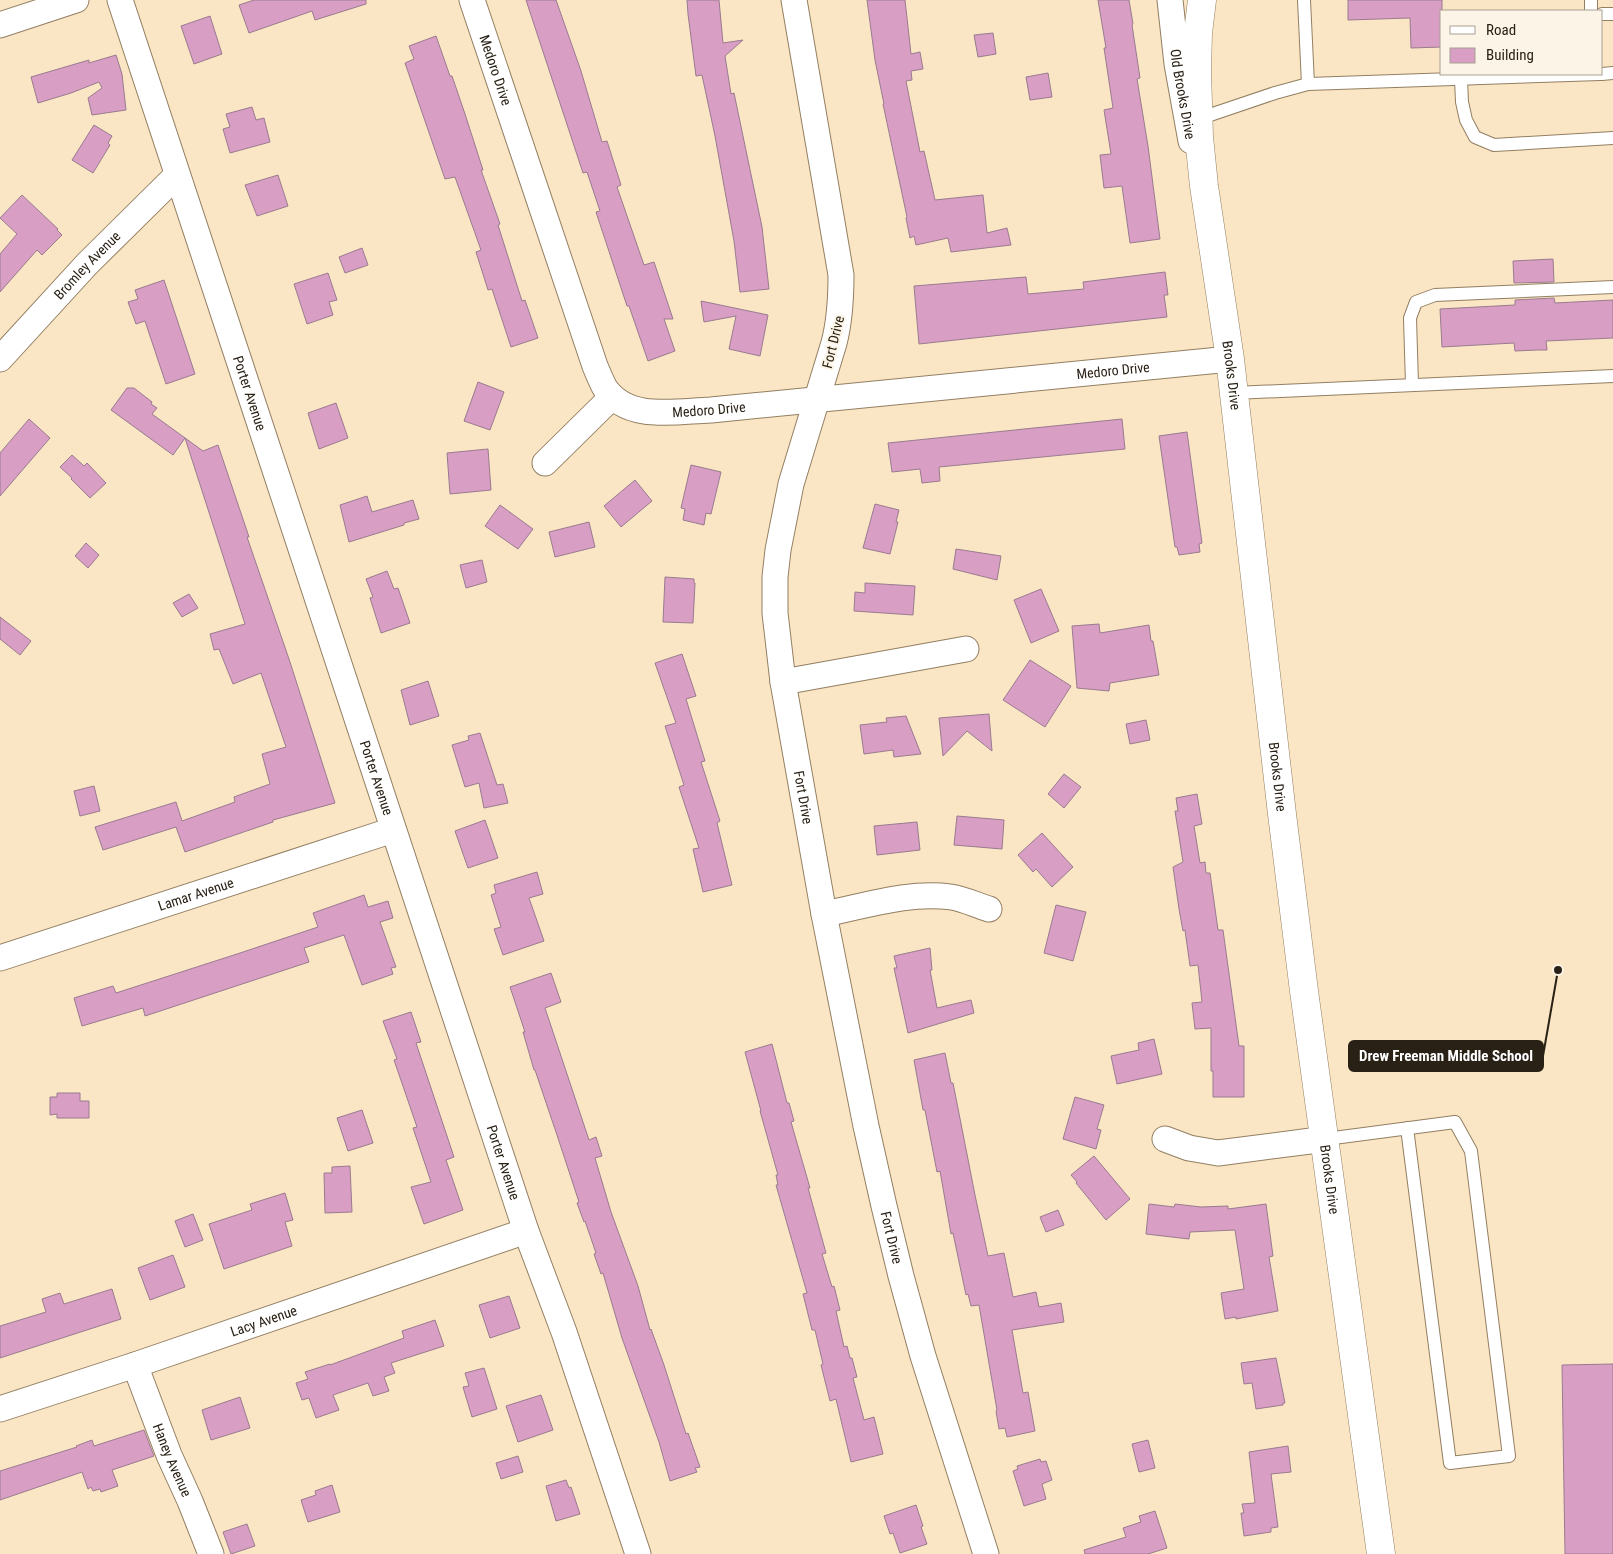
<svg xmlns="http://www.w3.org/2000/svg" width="1613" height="1554" font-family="'Roboto Condensed',sans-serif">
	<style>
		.building { fill: #d89ec4; stroke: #9a7b8f }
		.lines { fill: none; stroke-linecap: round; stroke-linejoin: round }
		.lane-casing { stroke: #927f62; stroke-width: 14 }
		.street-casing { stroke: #927f62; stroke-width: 27 }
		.secondary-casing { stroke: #927f62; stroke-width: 29 }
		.lane { stroke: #fff; stroke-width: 12 }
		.street { stroke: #fff; stroke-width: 25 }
		.secondary { stroke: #fff; stroke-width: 28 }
		.labels { text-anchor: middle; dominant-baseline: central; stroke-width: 4; stroke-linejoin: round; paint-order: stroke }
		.street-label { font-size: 14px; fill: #292115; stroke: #fcf4e7 }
		.leader { fill: none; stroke: #292115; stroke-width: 2 }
		.callout-dot { fill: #292115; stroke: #fcf4e7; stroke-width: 2 }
		.callout { fill: #292115; stroke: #292115; stroke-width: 2 }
		.callout-label { font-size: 15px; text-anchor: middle; font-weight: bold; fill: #fff }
	</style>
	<rect width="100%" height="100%" fill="#fae5c5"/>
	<!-- building -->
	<g class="building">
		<path d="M 254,0 L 366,0 L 366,4 L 315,20 L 312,11 L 249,33 L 239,5 Z"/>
		<path d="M 526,0 L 556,0 L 581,71 L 602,142 L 607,141 L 621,185 L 617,187 L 644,265 L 654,262 L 673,319 L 664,319 L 675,351 L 648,361 L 629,306 L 627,306 L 596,212 L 600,211 L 587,172 L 583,173 Z"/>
		<path d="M 687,0 L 719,0 L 723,43 L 743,40 L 725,56 L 731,94 L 734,93 L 762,227 L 769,289 L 740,292 L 734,241 L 715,136 L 702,75 L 696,76 L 688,14 Z"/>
		<path d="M 867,0 L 905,0 L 911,54 L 920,52 L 923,69 L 911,71 L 912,80 L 906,81 L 920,152 L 924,151 L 935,200 L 983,195 L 987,233 L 1007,228 L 1011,245 L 951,252 L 948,238 L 916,245 L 914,236 L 910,238 L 906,218 L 907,217 L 883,104 L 884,104 L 875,60 Z"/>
		<path d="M 1098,0 L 1129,0 L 1133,24 L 1132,25 L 1140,78 L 1137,79 L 1148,146 L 1160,239 L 1130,243 L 1122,186 L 1104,188 L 1100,155 L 1111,154 L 1104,110 L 1113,108 L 1104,48 L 1106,48 Z"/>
		<path d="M 1348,0 L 1442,0 L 1442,47 L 1411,48 L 1410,18 L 1348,20 Z"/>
		<path d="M 210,16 L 222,54 L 194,64 L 181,26 Z"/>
		<path d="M 993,33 L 996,54 L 978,57 L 974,35 Z"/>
		<path d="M 436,36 L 450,76 L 452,76 L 465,114 L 483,170 L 481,170 L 500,224 L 498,225 L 522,301 L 525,300 L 538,338 L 511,347 L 492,289 L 488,290 L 476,252 L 481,250 L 455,177 L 445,179 L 405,63 L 414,59 L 409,46 Z"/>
		<path d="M 116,55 L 122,74 L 126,110 L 92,115 L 88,98 L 102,88 L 99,82 L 71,93 L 38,103 L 31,77 L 89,60 L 89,63 Z"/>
		<path d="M 1048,73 L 1052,97 L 1030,100 L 1026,77 Z"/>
		<path d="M 252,107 L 256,120 L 264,118 L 270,142 L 230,153 L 223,129 L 230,127 L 226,114 Z"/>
		<path d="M 94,125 L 112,136 L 108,143 L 110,145 L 93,173 L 72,160 Z"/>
		<path d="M 278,175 L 288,206 L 257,216 L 245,185 Z"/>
		<path d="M 22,195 L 58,229 L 57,230 L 62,235 L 42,255 L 37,250 L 0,292 L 0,254 L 17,234 L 0,218 Z"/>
		<path d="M 362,248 L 368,265 L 345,273 L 339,257 Z"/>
		<path d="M 1553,259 L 1554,282 L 1514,283 L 1513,261 Z"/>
		<path d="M 1165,272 L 1168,295 L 1164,295 L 1167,317 L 919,344 L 914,286 L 1026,277 L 1028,294 L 1084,289 L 1083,282 Z"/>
		<path d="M 328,273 L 337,300 L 329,302 L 333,315 L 307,324 L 294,284 Z"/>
		<path d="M 164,280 L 195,374 L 166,384 L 145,321 L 136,324 L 128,302 L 138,299 L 135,290 Z"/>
		<path d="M 1554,298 L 1555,303 L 1613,300 L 1613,338 L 1546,341 L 1547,350 L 1537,350 L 1515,351 L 1514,343 L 1442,347 L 1440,309 L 1515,305 L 1515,300 Z"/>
		<path d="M 701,301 L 768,315 L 760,356 L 729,349 L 736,316 L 704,322 Z"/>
		<path d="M 478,382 L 504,392 L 490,430 L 464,421 Z"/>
		<path d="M 127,388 L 134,388 L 152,402 L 151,404 L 157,408 L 152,414 L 203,451 L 218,445 L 249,537 L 247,537 L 290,662 L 335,803 L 273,820 L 273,822 L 185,852 L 176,827 L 103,850 L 95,827 L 176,802 L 182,821 L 235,802 L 234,797 L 270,784 L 262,754 L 286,747 L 261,673 L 233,684 L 219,649 L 214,650 L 210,634 L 245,624 L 185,438 L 173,455 L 111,410 Z"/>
		<path d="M 336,403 L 348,438 L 319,449 L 308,413 Z"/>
		<path d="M 29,419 L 50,438 L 0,496 L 0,453 Z"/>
		<path d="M 1122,419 L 1125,449 L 939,467 L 940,481 L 922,483 L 920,469 L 892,472 L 888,443 Z"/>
		<path d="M 1187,432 L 1202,543 L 1199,544 L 1200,552 L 1179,555 L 1177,547 L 1175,547 L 1159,436 Z"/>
		<path d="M 488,449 L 491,490 L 450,494 L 447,453 Z"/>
		<path d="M 72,455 L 84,466 L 87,463 L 106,483 L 90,498 L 71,479 L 72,478 L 60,467 Z"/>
		<path d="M 691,465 L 721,472 L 711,514 L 706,513 L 704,525 L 683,520 L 685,509 L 681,508 Z"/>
		<path d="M 635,480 L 652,501 L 621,527 L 604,506 Z"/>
		<path d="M 367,496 L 372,512 L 413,500 L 419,519 L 404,523 L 404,525 L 349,542 L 340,505 Z"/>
		<path d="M 875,504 L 899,510 L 896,522 L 898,522 L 890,554 L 863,548 Z"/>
		<path d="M 500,505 L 533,529 L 518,549 L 485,526 Z"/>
		<path d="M 589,522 L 595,547 L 555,557 L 549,532 Z"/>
		<path d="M 86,543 L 99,555 L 88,568 L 75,556 Z"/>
		<path d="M 956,549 L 1001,556 L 997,580 L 953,569 Z"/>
		<path d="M 482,560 L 487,582 L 466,588 L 460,565 Z"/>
		<path d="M 387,571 L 394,589 L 398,588 L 410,623 L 381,633 L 370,598 L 373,597 L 366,579 Z"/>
		<path d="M 665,577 L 694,579 L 694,583 L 695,583 L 693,623 L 663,622 Z"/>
		<path d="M 865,583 L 915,586 L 913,615 L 854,611 L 855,592 L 865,593 Z"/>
		<path d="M 1041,589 L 1059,631 L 1031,643 L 1014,600 Z"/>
		<path d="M 189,594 L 198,608 L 182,617 L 173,603 Z"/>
		<path d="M 0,617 L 31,641 L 20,655 L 0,639 Z"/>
		<path d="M 1099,624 L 1100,633 L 1149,625 L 1151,641 L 1153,641 L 1159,675 L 1110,683 L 1109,691 L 1077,688 L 1072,626 Z"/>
		<path d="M 682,654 L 696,696 L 686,699 L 705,761 L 701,762 L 720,821 L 717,823 L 732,885 L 703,892 L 693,849 L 699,848 L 679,787 L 684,785 L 665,726 L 676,723 L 655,663 Z"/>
		<path d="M 1030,660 L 1071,686 L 1045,727 L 1003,700 Z"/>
		<path d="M 428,681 L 439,716 L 410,725 L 401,690 Z"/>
		<path d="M 989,714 L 992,751 L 967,731 L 943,756 L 939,718 Z"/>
		<path d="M 906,716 L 921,754 L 894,757 L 893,750 L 864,754 L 860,725 L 887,722 L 886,718 Z"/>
		<path d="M 1146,720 L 1150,740 L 1130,744 L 1126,724 Z"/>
		<path d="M 480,733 L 497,785 L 503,784 L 508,803 L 484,808 L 479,783 L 465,787 L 452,745 L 469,740 L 468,736 Z"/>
		<path d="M 1064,774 L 1081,787 L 1064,808 L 1048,794 Z"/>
		<path d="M 94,786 L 100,811 L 80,816 L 74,791 Z"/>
		<path d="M 1197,794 L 1202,824 L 1194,826 L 1200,863 L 1205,862 L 1206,873 L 1210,873 L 1218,930 L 1223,930 L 1239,1046 L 1244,1046 L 1244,1097 L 1213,1097 L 1213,1071 L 1211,1071 L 1211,1028 L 1195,1029 L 1192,1003 L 1202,1002 L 1198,965 L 1190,966 L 1185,930 L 1183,931 L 1179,909 L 1173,867 L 1183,862 L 1175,811 L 1178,811 L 1176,798 Z"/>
		<path d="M 957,816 L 1004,820 L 1002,849 L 954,845 Z"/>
		<path d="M 485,820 L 498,858 L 468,868 L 455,831 Z"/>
		<path d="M 917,822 L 920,850 L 877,855 L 874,826 Z"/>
		<path d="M 1042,833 L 1073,867 L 1052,887 L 1036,869 L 1033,872 L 1018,855 Z"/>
		<path d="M 537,872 L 543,894 L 529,898 L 544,941 L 503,955 L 494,929 L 501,927 L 491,895 L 496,893 L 494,885 Z"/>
		<path d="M 364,895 L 368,907 L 388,901 L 393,918 L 380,922 L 396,967 L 391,968 L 393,974 L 362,985 L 344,935 L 304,948 L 309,962 L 145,1016 L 143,1008 L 82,1026 L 74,998 L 113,986 L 116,993 L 237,954 L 318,927 L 313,913 Z"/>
		<path d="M 1056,905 L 1086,912 L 1073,961 L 1044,953 Z"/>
		<path d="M 930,948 L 932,970 L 930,970 L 937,1008 L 971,1000 L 974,1013 L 908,1033 L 894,968 L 897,968 L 894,956 Z"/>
		<path d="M 551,973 L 561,1002 L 545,1008 L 589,1140 L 596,1137 L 602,1156 L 595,1158 L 611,1212 L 638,1286 L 650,1330 L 651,1329 L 664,1365 L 686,1434 L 688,1433 L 700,1467 L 695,1468 L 697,1472 L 670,1481 L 659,1442 L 622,1338 L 603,1273 L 601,1274 L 594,1254 L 596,1253 L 585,1221 L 584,1222 L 577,1203 L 579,1202 L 557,1135 L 535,1070 L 534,1070 L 523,1032 L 525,1032 L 510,987 Z"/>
		<path d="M 411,1012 L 421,1042 L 416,1043 L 454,1157 L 446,1160 L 463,1210 L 424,1224 L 411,1187 L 431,1182 L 413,1128 L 417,1127 L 394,1060 L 397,1059 L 383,1021 Z"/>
		<path d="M 1154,1039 L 1162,1074 L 1117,1084 L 1111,1056 L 1139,1050 L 1138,1043 Z"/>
		<path d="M 772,1044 L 787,1103 L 789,1103 L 794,1121 L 791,1122 L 810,1188 L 808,1188 L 826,1253 L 822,1254 L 832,1287 L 834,1286 L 840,1310 L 836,1311 L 844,1347 L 847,1346 L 850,1358 L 852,1358 L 857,1377 L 853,1378 L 864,1420 L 874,1417 L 883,1454 L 851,1462 L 836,1399 L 830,1401 L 821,1365 L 823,1364 L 815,1330 L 812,1330 L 803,1294 L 807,1293 L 776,1185 L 778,1185 L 776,1175 L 778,1175 L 760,1111 L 761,1111 L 745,1052 Z"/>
		<path d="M 945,1053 L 951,1083 L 953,1083 L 975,1195 L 988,1256 L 1004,1253 L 1013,1297 L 1036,1292 L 1039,1307 L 1061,1303 L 1064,1322 L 1012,1330 L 1023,1393 L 1028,1392 L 1035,1431 L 1007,1437 L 1005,1428 L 999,1429 L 996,1411 L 997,1410 L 979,1305 L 971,1306 L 968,1294 L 966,1295 L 953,1233 L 951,1234 L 940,1171 L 937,1172 L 925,1110 L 923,1110 L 914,1060 Z"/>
		<path d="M 57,1093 L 80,1093 L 80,1101 L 89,1101 L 89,1118 L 57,1118 L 57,1114 L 50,1115 L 50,1097 L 57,1097 Z"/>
		<path d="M 1075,1097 L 1104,1105 L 1097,1129 L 1101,1130 L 1096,1149 L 1063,1139 Z"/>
		<path d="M 362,1110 L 373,1143 L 348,1151 L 337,1118 Z"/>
		<path d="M 1094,1156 L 1130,1199 L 1106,1220 L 1076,1183 L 1077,1182 L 1071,1175 Z"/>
		<path d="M 350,1166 L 352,1212 L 325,1213 L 324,1173 L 332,1173 L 332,1167 Z"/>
		<path d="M 285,1193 L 293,1220 L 285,1222 L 292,1246 L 224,1269 L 209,1224 L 252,1210 L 250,1204 Z"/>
		<path d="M 1149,1204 L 1174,1207 L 1175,1204 L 1201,1207 L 1228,1206 L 1228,1209 L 1266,1204 L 1273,1256 L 1269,1257 L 1278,1311 L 1236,1319 L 1236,1317 L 1225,1319 L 1221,1293 L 1244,1289 L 1235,1230 L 1190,1232 L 1189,1239 L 1146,1234 Z"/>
		<path d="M 1058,1210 L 1064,1225 L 1046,1232 L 1040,1217 Z"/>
		<path d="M 193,1214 L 203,1240 L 185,1247 L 175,1221 Z"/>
		<path d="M 173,1255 L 185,1287 L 150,1300 L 138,1268 Z"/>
		<path d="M 112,1289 L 121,1319 L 0,1358 L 0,1326 L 46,1312 L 42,1299 L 60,1293 L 64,1304 Z"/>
		<path d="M 509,1296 L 520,1328 L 490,1338 L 479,1305 Z"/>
		<path d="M 435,1320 L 444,1346 L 391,1363 L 395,1373 L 384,1377 L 389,1391 L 373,1396 L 368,1383 L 333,1395 L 339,1410 L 316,1418 L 309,1398 L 302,1400 L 296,1383 L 308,1379 L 305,1372 L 330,1364 L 330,1365 L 404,1338 L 402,1331 Z"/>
		<path d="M 1276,1358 L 1285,1403 L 1283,1403 L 1283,1405 L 1256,1409 L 1252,1383 L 1244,1384 L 1241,1363 Z"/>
		<path d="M 1613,1364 L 1613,1554 L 1565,1554 L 1562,1365 Z"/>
		<path d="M 484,1368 L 497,1409 L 472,1417 L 463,1387 L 469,1386 L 465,1373 Z"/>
		<path d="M 541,1395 L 553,1430 L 518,1442 L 506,1406 Z"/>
		<path d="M 240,1397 L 250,1428 L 211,1440 L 202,1410 Z"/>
		<path d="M 144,1430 L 154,1456 L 112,1470 L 118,1486 L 101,1492 L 100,1489 L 93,1491 L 91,1487 L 88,1489 L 82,1472 L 0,1500 L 0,1471 L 77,1447 L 76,1446 L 92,1440 L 94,1446 Z"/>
		<path d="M 1148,1440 L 1155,1468 L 1139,1472 L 1132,1444 Z"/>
		<path d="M 1288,1446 L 1291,1472 L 1271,1474 L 1278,1527 L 1271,1528 L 1271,1532 L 1244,1536 L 1241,1513 L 1244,1513 L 1242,1504 L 1255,1503 L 1249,1452 Z"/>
		<path d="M 518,1456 L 523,1472 L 501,1479 L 496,1463 Z"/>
		<path d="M 1040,1459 L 1041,1462 L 1046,1461 L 1052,1480 L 1042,1484 L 1046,1499 L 1024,1506 L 1013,1471 L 1018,1469 L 1017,1466 Z"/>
		<path d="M 566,1480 L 569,1488 L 571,1487 L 580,1514 L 556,1521 L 546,1486 Z"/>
		<path d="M 332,1485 L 340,1512 L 308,1522 L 301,1500 L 316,1495 L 315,1491 Z"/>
		<path d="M 916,1505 L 923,1526 L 921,1527 L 927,1544 L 900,1553 L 893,1533 L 890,1534 L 884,1516 Z"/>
		<path d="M 1155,1511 L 1167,1548 L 1148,1554 L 1085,1554 L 1084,1550 L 1126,1537 L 1123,1528 L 1141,1522 L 1139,1516 Z"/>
		<path d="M 247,1524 L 255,1546 L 231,1554 L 223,1532 Z"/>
	</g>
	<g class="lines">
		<defs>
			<g id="lane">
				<path d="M 1304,0 L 1308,84"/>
				<path d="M 1591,0 L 1591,11"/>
				<path d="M 1602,14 L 1613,14"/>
				<path d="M 1602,74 L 1613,73"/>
				<path d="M 1461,79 L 1462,102 L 1466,120 L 1475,137 L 1494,145 L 1613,138"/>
				<path d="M 1198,119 L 1275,93 L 1308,84 L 1600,74"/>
				<path d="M 1412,385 L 1410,318 L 1416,302 L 1435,295 L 1613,287"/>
				<path d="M 1234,393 L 1613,376"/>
				<path d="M 1326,1139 L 1455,1122 L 1471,1151 L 1509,1456 L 1450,1463 L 1407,1128"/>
			</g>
			<g id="street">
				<path id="s1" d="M 120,0 L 526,1231 L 564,1332 L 638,1554"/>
				<path id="s2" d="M 472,0 L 595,366 C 598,373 601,381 605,388 C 628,422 676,411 711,410 L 1230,359"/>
				<path id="s3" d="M 794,0 L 841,275 C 841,298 840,320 834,343 L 791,484 L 778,550 L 775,577 L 775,613 L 783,682 L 824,914 L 866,1126 L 884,1206 L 901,1276 L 923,1356 L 986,1554"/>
				<path id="s4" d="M 1170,0 L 1177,64 L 1191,141"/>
				<path d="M 0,25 L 76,0"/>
				<path id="s5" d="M 0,359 L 87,264 L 177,175"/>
				<path d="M 545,463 L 612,397"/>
				<path d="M 783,682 L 966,649"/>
				<path d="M 824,914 C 865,906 909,891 951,897 C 964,899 976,905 989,909"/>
				<path id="s6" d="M 0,958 L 393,830"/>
				<path d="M 1165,1139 L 1189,1148 L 1218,1153 L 1326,1139"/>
				<path id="s7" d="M 135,1365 L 169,1455 L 190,1501 L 211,1554"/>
				<path id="s8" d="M 0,1409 L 135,1365 L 526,1231"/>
			</g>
			<g id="secondary">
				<path id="s9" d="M 1202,0 L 1198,33 L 1197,71 L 1199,137 L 1204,186 L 1230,359 L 1282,814 L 1304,991 L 1381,1554"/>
			</g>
		</defs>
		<!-- lane casing -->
		<use href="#lane" class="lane-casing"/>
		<!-- street casing -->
		<use href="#street" class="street-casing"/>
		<!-- secondary casing -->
		<use href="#secondary" class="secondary-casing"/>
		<!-- lane -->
		<use href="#lane" class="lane"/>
		<!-- street -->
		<use href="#street" class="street"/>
		<!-- secondary -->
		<use href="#secondary" class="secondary"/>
	</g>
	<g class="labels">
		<!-- street labels -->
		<g class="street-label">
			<text stroke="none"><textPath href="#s2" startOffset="74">Medoro Drive</textPath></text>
			<text stroke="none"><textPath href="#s4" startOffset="95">Old Brooks Drive</textPath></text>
			<text stroke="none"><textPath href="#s5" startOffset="128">Bromley Avenue</textPath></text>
			<text transform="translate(833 342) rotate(-76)">Fort Drive</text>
			<text stroke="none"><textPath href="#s2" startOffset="928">Medoro Drive</textPath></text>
			<text stroke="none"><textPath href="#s9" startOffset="378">Brooks Drive</textPath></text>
			<text stroke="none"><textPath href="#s1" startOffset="414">Porter Avenue</textPath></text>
			<text stroke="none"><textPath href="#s2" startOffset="522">Medoro Drive</textPath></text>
			<text stroke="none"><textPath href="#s1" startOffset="819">Porter Avenue</textPath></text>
			<text stroke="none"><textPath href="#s9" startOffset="782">Brooks Drive</textPath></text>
			<text stroke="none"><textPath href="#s3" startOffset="812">Fort Drive</textPath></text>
			<text stroke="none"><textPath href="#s6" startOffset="206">Lamar Avenue</textPath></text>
			<text stroke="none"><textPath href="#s1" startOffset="1224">Porter Avenue</textPath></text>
			<text stroke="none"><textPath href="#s9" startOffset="1188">Brooks Drive</textPath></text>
			<text stroke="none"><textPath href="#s3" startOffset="1261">Fort Drive</textPath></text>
			<text stroke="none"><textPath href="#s8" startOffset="278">Lacy Avenue</textPath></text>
			<text stroke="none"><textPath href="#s7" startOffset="102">Haney Avenue</textPath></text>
		</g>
	</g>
	<!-- callouts -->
	<path class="leader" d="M1558 970L1543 1056"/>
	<circle class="callout-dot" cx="1558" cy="970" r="5"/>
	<rect class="callout" x="1349" y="1041" width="194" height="30" rx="5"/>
	<g class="callout-label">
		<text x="1446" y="1061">Drew Freeman Middle School</text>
	</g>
	<!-- legend -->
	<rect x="1440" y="10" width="162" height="65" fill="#fcf4e7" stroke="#a8a093"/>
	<rect x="1450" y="26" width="25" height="8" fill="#ffffff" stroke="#a8a093"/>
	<text x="1486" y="35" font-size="15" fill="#292115">Road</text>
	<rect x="1450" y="48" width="25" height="15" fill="#d89ec4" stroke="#a8a093"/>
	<text x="1486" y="60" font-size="15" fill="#292115">Building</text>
</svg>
